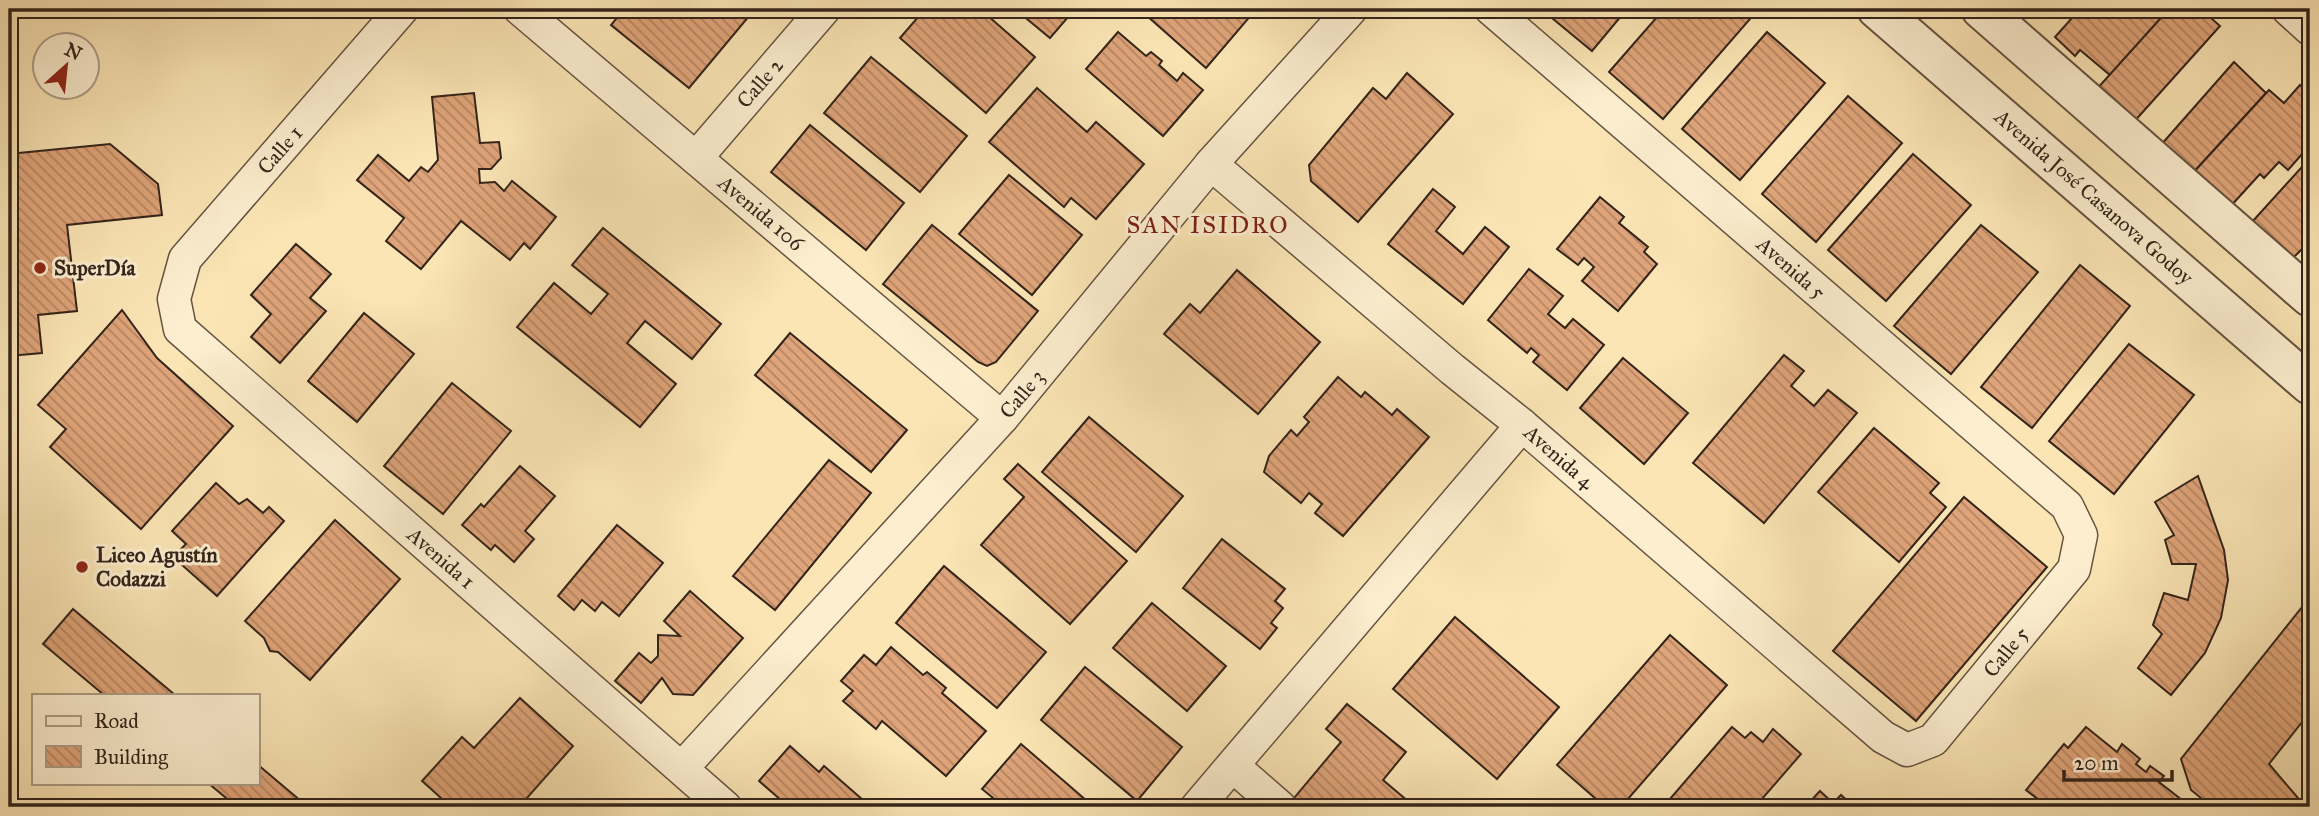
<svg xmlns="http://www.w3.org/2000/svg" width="2319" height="816" font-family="'IM FELL Great Primer',serif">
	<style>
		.building { fill: url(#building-back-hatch); stroke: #33241a; stroke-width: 2 }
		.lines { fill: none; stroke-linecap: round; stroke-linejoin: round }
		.minor-casing { stroke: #655441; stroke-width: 35 }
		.tertiary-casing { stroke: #655441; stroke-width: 42 }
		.minor { stroke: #fceecf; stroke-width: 32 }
		.tertiary { stroke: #fceecf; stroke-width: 38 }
		.poi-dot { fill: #8f2418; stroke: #fceecf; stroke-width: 2.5 }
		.labels { text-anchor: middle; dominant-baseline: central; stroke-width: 6; stroke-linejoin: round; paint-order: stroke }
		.street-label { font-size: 21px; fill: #33241a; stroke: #fceecf }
		.poi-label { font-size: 21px; font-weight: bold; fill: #33241a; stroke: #fceecf; text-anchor: start }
		.quarter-label { font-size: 24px; letter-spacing: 2px; fill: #7a1f14; stroke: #fceecf }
	</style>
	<defs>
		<pattern id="building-back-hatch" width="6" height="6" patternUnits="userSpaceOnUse" patternTransform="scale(1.75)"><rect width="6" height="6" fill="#dfa479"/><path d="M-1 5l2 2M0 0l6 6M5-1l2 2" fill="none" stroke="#b58562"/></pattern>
	</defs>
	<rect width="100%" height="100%" fill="#fbe5b5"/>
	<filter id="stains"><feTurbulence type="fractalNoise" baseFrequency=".00286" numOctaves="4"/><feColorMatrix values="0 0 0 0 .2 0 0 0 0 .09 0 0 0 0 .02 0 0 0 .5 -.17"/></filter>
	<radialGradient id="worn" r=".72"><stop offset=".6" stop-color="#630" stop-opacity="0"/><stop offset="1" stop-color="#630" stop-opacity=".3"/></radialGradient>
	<!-- building -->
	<g class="building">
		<path d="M 624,9 L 755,9 L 689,88 L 611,25 Z"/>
		<path d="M 925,9 L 980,9 L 1035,57 L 986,113 L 900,38 Z"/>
		<path d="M 1015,9 L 1075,9 L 1050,38 Z"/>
		<path d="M 1154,9 L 1248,9 L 1253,13 L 1206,68 L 1147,16 Z"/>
		<path d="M 1541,9 L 1627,9 L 1592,51 Z"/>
		<path d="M 1664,9 L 1737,9 L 1750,19 L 1663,119 L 1609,72 Z"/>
		<path d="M 2080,9 L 2169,9 L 2110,75 L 2080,50 L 2075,56 L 2055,37 Z"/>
		<path d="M 2169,9 L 2201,9 L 2220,26 L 2132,124 L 2095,91 Z"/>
		<path d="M 1118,32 L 1146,56 L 1151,52 L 1162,61 L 1159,65 L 1177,81 L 1183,73 L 1203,90 L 1163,136 L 1086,69 Z"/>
		<path d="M 1767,32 L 1825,83 L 1740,180 L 1682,129 Z"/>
		<path d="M 871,57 L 967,136 L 920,192 L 824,113 Z"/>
		<path d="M 2234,62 L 2266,93 L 2192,174 L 2160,146 Z"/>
		<path d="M 1407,73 L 1453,114 L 1358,222 L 1311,181 L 1309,165 L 1373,88 L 1386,99 Z"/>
		<path d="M 2300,85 L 2310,94 L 2310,145 L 2288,170 L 2279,162 L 2264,178 L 2260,174 L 2229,208 L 2192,174 L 2269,90 L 2284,103 Z"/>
		<path d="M 1037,88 L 1087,132 L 1096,122 L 1144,164 L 1096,219 L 1071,198 L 1064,207 L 989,142 Z"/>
		<path d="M 474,93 L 480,143 L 499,142 L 501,158 L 491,169 L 479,169 L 480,183 L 495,182 L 504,191 L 512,181 L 556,217 L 530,249 L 524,243 L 510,260 L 461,221 L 421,269 L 386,241 L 404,218 L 357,180 L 378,155 L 409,181 L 421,167 L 428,172 L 438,160 L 432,97 Z"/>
		<path d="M 1848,96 L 1902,143 L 1816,242 L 1762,194 Z"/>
		<path d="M 810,125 L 904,203 L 866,250 L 771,172 Z"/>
		<path d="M 110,144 L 158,184 L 162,215 L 67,225 L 77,311 L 38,315 L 42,353 L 9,356 L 9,154 Z"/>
		<path d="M 1913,154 L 1971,205 L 1886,301 L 1828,250 Z"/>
		<path d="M 2310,158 L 2310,241 L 2293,258 L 2252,222 Z"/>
		<path d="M 1009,175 L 1082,235 L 1032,295 L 959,234 Z"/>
		<path d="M 1433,189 L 1455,207 L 1436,231 L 1463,254 L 1485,227 L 1509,247 L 1463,304 L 1388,244 Z"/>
		<path d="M 1600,197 L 1624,217 L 1619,223 L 1648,247 L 1644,252 L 1657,264 L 1618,311 L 1582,281 L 1594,267 L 1584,258 L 1578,265 L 1557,249 Z"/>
		<path d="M 932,225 L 1038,311 L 996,362 L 987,366 L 978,362 L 883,284 Z"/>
		<path d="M 1981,225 L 2038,272 L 1951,374 L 1894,326 Z"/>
		<path d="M 603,228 L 721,324 L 692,359 L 645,321 L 627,343 L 676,384 L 640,427 L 517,327 L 554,283 L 591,314 L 608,294 L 572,265 Z"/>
		<path d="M 296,244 L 331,274 L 310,298 L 326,311 L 280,363 L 251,337 L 271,314 L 251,295 Z"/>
		<path d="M 2080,265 L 2130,306 L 2032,428 L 1981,387 Z"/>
		<path d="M 1529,269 L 1563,296 L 1548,314 L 1565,328 L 1573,319 L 1604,345 L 1567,390 L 1533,362 L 1539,355 L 1531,348 L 1527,353 L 1488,320 Z"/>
		<path d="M 1237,270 L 1320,342 L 1258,414 L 1164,334 L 1190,304 L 1200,313 Z"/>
		<path d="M 122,310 L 157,358 L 233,426 L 141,529 L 50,447 L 66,429 L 38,405 Z"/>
		<path d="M 364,313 L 414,354 L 357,422 L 308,381 Z"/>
		<path d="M 790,333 L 907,430 L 871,472 L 755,375 Z"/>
		<path d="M 2129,344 L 2194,395 L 2114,494 L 2049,441 Z"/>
		<path d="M 1784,355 L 1804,371 L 1791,386 L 1814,406 L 1828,390 L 1857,413 L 1764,523 L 1693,463 Z"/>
		<path d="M 1623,358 L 1688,413 L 1644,464 L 1580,408 Z"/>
		<path d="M 1338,377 L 1361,397 L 1365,392 L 1392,415 L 1397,409 L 1429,437 L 1343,536 L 1315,513 L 1322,504 L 1309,493 L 1301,503 L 1264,472 L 1269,456 L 1291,430 L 1297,436 L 1309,422 L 1304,417 Z"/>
		<path d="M 452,383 L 511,431 L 443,514 L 384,466 Z"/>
		<path d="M 1089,417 L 1183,496 L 1136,552 L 1042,472 Z"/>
		<path d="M 1874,428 L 1939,483 L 1930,493 L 1946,507 L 1899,562 L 1818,492 Z"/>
		<path d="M 829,460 L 871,493 L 775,610 L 733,576 Z"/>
		<path d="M 1018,464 L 1127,561 L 1070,624 L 981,545 L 1024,497 L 1004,479 Z"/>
		<path d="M 520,466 L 555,496 L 525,531 L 534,539 L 514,562 L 495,545 L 491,550 L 462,525 L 481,504 L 484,507 Z"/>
		<path d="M 2198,476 L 2224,550 L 2228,580 L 2221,618 L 2205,653 L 2171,695 L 2138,668 L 2162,634 L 2153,625 L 2164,593 L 2188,600 L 2196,564 L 2172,564 L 2165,540 L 2174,535 L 2155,502 Z"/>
		<path d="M 216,483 L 239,504 L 247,499 L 263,513 L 269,507 L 284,521 L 217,596 L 173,557 L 186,544 L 172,531 Z"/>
		<path d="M 1964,497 L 2047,567 L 1916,721 L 1833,651 Z"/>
		<path d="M 335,520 L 400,579 L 310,680 L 278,652 L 270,651 L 264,638 L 245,621 Z"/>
		<path d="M 617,525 L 663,563 L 619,616 L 602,602 L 595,611 L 582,600 L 574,610 L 558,596 Z"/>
		<path d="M 1222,539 L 1285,589 L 1275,601 L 1283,608 L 1271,623 L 1277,628 L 1260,649 L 1183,588 Z"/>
		<path d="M 944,566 L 1046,652 L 997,708 L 896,623 Z"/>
		<path d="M 690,591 L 743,638 L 693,695 L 673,694 L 662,678 L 641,703 L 615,681 L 639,653 L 651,663 L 658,656 L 658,635 L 680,636 L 664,621 Z"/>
		<path d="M 2310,597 L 2310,712 L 2269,764 L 2298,798 L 2281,807 L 2212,807 L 2191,790 L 2181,759 Z"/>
		<path d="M 1152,603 L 1226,666 L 1187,711 L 1113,648 Z"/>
		<path d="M 73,609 L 175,695 L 104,695 L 43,644 Z"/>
		<path d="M 1455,617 L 1559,707 L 1497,779 L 1393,689 Z"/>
		<path d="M 1670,635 L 1727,685 L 1621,807 L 1605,807 L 1557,765 Z"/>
		<path d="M 891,647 L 923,675 L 927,672 L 946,688 L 942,693 L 986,731 L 946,776 L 882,721 L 876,729 L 843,701 L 853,691 L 841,681 L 864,655 L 876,665 Z"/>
		<path d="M 1085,667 L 1182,747 L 1137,801 L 1041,720 Z"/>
		<path d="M 520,698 L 573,746 L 519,807 L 451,807 L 422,781 L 462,737 L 474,748 Z"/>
		<path d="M 1347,704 L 1406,752 L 1383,780 L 1415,807 L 1305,807 L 1294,798 L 1341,742 L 1326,729 Z"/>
		<path d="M 1732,727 L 1745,738 L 1751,732 L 1763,742 L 1773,729 L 1801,754 L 1755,807 L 1663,807 Z"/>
		<path d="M 2086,727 L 2117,752 L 2122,744 L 2140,759 L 2136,764 L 2146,772 L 2150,766 L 2164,776 L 2159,782 L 2191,807 L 2048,807 L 2026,790 L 2064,744 L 2068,748 Z"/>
		<path d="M 1021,744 L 1094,807 L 1004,807 L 982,789 Z"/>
		<path d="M 790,746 L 819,772 L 824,766 L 871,807 L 789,807 L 759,781 Z"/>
		<path d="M 257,764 L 301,801 L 296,807 L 237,807 L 208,783 L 257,783 Z"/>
		<path d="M 1820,791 L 1833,803 L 1841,795 L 1854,807 L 1805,807 Z"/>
		<path d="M 9,793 L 28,807 L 9,807 Z"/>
	</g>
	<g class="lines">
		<defs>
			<g id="minor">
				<path d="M 402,9 L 185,259 L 174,299 L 180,329 L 725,807"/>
				<path d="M 520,9 L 1002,418"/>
				<path d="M 2288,9 L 2310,29"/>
				<path d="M 696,158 L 824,9"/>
				<path d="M 1211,164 L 1452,369 L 1522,425 L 1883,737 L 1907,750 L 1933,740 L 2074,569 L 2081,535 L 2067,506 L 1491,9"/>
				<path d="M 1233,766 L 1280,807"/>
				<path d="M 682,768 L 1002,418 L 1211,164 L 1351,9"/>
				<path d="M 1197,807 L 1522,425"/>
			</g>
			<g id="tertiary">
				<path d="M 1877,9 L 2310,385"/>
				<path d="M 1981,9 L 2310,297"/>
			</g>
		</defs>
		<!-- minor casing -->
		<use href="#minor" class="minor-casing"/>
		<!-- tertiary casing -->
		<use href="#tertiary" class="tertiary-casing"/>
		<!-- minor -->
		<use href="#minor" class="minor"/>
		<!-- tertiary -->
		<use href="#tertiary" class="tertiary"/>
	</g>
	<!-- markers -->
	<g class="poi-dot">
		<circle cx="40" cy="268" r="7"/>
		<circle cx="82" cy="567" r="7"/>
	</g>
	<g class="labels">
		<!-- street labels -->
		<g class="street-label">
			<text transform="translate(760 83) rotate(-49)">Calle 2</text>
			<text transform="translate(280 150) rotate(-49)">Calle 1</text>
			<text transform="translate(2094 197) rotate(41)">Avenida José Casanova Godoy</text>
			<text transform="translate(761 213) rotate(40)">Avenida 106</text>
			<text transform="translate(1791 268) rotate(41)">Avenida 5</text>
			<text transform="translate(1022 394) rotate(-50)">Calle 3</text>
			<text transform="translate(1559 457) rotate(41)">Avenida 4</text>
			<text transform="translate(441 558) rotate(41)">Avenida 1</text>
			<text transform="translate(2006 652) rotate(-51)">Calle 5</text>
		</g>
		<!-- poi labels -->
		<g class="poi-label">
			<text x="54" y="268">SuperDía</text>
			<text x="96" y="555">Liceo Agustín<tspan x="96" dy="24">Codazzi</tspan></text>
		</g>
		<!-- quarter labels -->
		<g class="quarter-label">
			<text x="1208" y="225">SAN ISIDRO</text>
		</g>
	</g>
	<!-- margin -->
	<rect width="2319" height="816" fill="none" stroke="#fbe5b5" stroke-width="35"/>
	<rect x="10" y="10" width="2298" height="795" fill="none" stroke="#33241a" stroke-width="3.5"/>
	<rect x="18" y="18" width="2284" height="781" fill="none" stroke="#33241a" stroke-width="2"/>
	<!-- legend -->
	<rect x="32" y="694" width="228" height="91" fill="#fceecf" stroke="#ac9d87" stroke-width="2"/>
	<rect x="46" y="716" width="35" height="10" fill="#fceecf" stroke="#ac9d87" stroke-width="2"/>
	<text x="94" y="728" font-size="21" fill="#33241a">Road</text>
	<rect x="46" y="746" width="35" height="21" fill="url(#building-back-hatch)" stroke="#ac9d87" stroke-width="2"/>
	<text x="94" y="764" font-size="21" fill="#33241a">Building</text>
	<!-- north arrow -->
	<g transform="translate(66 66) rotate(27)"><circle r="33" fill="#fceecf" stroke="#ac9d87" stroke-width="2"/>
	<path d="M0-5L12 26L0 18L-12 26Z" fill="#8f2418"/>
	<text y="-10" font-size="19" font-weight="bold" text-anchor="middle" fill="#33241a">N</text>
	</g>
	<!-- scale -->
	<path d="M2064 770v10h108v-10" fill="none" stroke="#33241a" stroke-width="3.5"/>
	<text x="2074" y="770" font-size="21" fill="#33241a" stroke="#fceecf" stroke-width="5" paint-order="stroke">20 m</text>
	<rect width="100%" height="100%" filter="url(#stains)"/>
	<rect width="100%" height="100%" fill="url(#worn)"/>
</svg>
